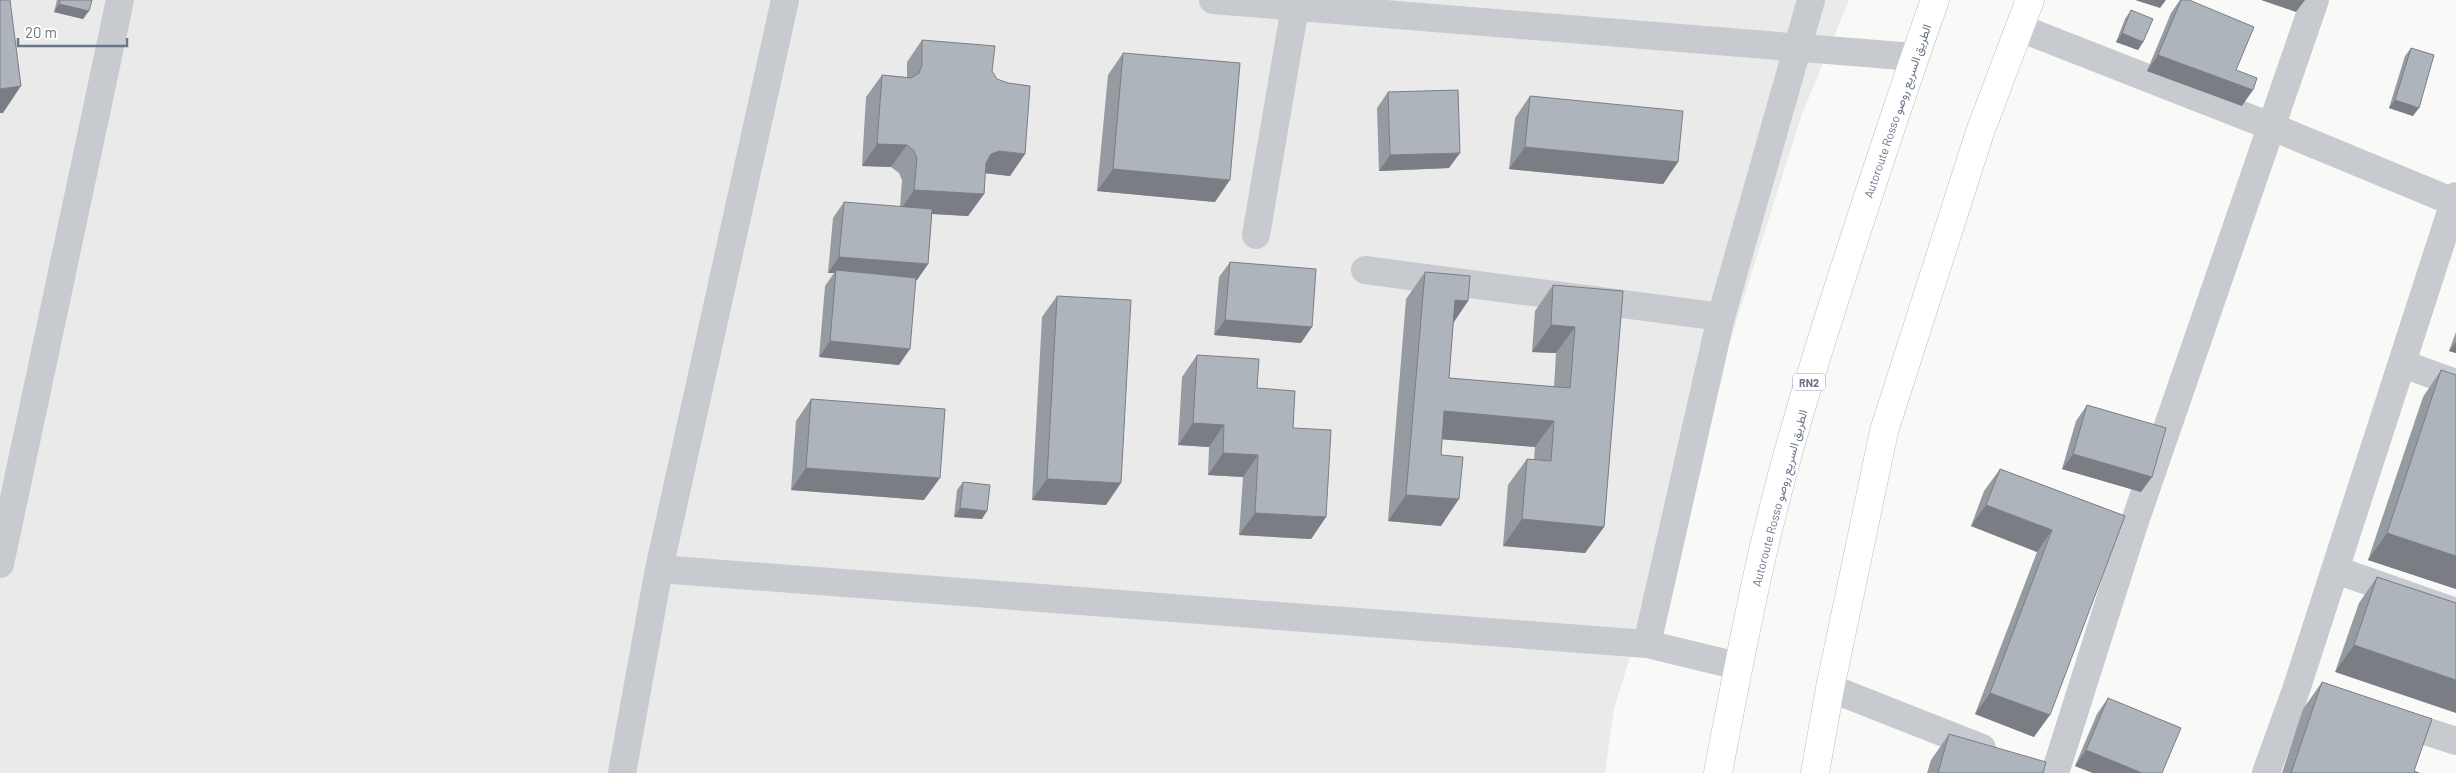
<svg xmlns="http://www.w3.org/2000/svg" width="2456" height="773" font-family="Barlow,Vazirmatn,sans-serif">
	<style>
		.built { fill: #eaeaea }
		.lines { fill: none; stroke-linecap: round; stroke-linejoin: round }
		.highway-casing { stroke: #babcc0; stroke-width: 29 }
		.minor { stroke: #c7cace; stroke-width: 28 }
		.highway { stroke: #fff; stroke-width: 28 }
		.wall { fill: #969ba2 }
		.shaded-wall { fill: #7a7e84 }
		.building { fill: #aeb4bc; stroke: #7a7e84 }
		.labels { text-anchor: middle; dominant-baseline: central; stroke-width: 5; stroke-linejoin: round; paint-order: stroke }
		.shield { fill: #fff; stroke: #969eac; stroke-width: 1 }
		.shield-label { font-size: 11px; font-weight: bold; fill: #697588 }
		.street-label { font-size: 12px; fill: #697588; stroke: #fff }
	</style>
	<rect width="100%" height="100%" fill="#f9f9f7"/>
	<!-- built -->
	<path class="built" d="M 0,0 L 1849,0 L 1802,114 L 1614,708 L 1605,773 L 0,773 Z"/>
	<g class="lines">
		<defs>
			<g id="highway">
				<path d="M 1718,773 C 1732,699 1746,625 1763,551 C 1789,439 1825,328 1861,218 C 1885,145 1909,72 1935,0"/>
				<path d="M 1815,773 L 1830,688 L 1884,431 L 1980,132 L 2030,0"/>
			</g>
		</defs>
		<!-- highway casing -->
		<use href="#highway" class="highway-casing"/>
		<!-- minor -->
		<g class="minor">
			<path d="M 1213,0 L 1914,57"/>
			<path d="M 2020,28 L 2270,126 L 2456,203"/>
			<path d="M 1256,235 L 1295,7"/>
			<path d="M 1365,270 L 1721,317"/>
			<path d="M 2403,364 L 2456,383"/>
			<path d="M 0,564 L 120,0"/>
			<path d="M 659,569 L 1647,644 L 1738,666"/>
			<path d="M 2336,570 L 2456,612"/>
			<path d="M 1647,644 L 1721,317 L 1811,0"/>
			<path d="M 1830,688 L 1982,748"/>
			<path d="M 2391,720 L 2456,741"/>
			<path d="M 622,773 L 659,569 L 785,0"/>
			<path d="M 2055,773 L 2134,524 L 2315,0"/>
			<path d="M 2266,773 L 2296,690 L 2456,196"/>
		</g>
		<!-- highway -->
		<use href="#highway" class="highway"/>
	</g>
	<!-- wall -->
	<g class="wall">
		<path d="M 57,0 L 92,0 L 83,19 L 54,12 Z"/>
		<path d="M 2180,0 L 2189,0 L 2242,106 L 2147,71 L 2171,13 Z"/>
		<path d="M 2131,10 L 2143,42 L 2138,50 L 2116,42 L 2125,19 Z"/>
		<path d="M 922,40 L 992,71 L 1025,154 L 1010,176 L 985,173 L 984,194 L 968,216 L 932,214 L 928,264 L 917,280 L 916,280 L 899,365 L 819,357 L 825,286 L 834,273 L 828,273 L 833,218 L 844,202 L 900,207 L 902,180 L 899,173 L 891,167 L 862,166 L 866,97 L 882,75 L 907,77 L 907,62 Z"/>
		<path d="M 2411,48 L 2413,116 L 2389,108 L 2405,56 Z"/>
		<path d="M 1123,53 L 1215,202 L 1097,191 L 1108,75 Z"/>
		<path d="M 1388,92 L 1449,168 L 1379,171 L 1377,108 Z"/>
		<path d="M 1530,96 L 1678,162 L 1663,184 L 1509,169 L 1515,118 Z"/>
		<path d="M 1230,262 L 1301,343 L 1214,335 L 1219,277 Z"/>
		<path d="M 1425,272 L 1468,301 L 1453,322 L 1449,378 L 1554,387 L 1556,353 L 1532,352 L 1535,311 L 1553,285 L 1623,291 L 1604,527 L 1585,553 L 1503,546 L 1508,485 L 1527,459 L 1534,459 L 1535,447 L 1442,439 L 1441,455 L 1441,526 L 1388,521 L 1406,299 Z"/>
		<path d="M 1057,296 L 1106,505 L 1032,500 L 1042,317 Z"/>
		<path d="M 2456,332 L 2456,353 L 2449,351 Z"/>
		<path d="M 1197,355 L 1257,388 L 1293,428 L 1326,517 L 1311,539 L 1239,535 L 1243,477 L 1208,475 L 1209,447 L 1178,445 L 1182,377 Z"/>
		<path d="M 2441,370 L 2456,375 L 2456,589 L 2368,560 L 2423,397 Z"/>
		<path d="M 811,399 L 924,500 L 791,490 L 796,421 Z"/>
		<path d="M 2087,405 L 2141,492 L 2062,469 L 2076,421 Z"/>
		<path d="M 2000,469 L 2125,516 L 2034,737 L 1975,714 L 2037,552 L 1971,526 L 1984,491 Z"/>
		<path d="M 963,482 L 982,519 L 954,517 L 957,490 Z"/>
		<path d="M 2377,577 L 2456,603 L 2335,672 L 2359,603 Z"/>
		<path d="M 2322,682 L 2414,771 L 2419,773 L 2282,773 L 2303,709 Z"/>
		<path d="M 2108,698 L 2162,773 L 2093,773 L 2075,766 L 2097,714 Z"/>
		<path d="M 1949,734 L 2043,773 L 1927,773 L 1931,760 Z"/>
	</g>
	<!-- shaded-wall -->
	<g class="shaded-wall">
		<path d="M 2135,0 L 2166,0 L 2160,8 Z"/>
		<path d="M 2261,0 L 2305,0 L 2296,12 Z"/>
		<path d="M 59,4 L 89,11 L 83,19 L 54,12 Z"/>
		<path d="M 2122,33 L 2143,42 L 2138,50 L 2116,42 Z"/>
		<path d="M 2158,55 L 2253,90 L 2242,106 L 2147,71 Z"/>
		<path d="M 21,86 L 3,113 L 0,113 L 0,89 Z"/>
		<path d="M 2395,100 L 2419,108 L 2413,116 L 2389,108 Z"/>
		<path d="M 877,144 L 907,145 L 891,167 L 862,166 Z"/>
		<path d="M 1525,147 L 1678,162 L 1663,184 L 1509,169 Z"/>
		<path d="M 999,151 L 1025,154 L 1010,176 L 983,173 L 976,176 L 991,154 Z"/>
		<path d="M 1460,153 L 1449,168 L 1379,171 L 1390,155 Z"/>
		<path d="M 1113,169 L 1230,180 L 1215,202 L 1097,191 Z"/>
		<path d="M 914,190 L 984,194 L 968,216 L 899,212 Z"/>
		<path d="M 839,257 L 928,264 L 917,280 L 836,273 L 836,270 L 834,273 L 828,273 Z"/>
		<path d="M 1455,300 L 1468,301 L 1450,328 Z"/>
		<path d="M 1225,320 L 1312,327 L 1301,343 L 1214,335 Z"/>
		<path d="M 1551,325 L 1575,327 L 1556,353 L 1532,352 Z"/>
		<path d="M 830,341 L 910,349 L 899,365 L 819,357 Z"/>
		<path d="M 2456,342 L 2456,353 L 2449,351 Z"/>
		<path d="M 1444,411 L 1554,421 L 1535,447 L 1426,438 Z"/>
		<path d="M 1193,423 L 1224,425 L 1209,447 L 1178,445 Z"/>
		<path d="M 1223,453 L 1258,455 L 1243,477 L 1208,475 Z"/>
		<path d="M 2073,454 L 2152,477 L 2141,492 L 2062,469 Z"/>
		<path d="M 806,468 L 940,478 L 924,500 L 791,490 Z"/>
		<path d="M 1047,479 L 1121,483 L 1106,505 L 1032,500 Z"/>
		<path d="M 1406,495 L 1459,499 L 1441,526 L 1388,521 Z"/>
		<path d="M 1986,505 L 2052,530 L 2037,552 L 1971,526 Z"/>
		<path d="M 960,508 L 987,511 L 982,519 L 954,517 Z"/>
		<path d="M 1255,513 L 1326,517 L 1311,539 L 1239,535 Z"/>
		<path d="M 1522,519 L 1604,527 L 1585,553 L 1503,546 Z"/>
		<path d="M 2387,533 L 2456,556 L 2456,589 L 2368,560 Z"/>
		<path d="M 2354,645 L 2456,680 L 2456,713 L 2335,672 Z"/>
		<path d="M 1990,693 L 2050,715 L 2034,737 L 1975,714 Z"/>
		<path d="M 2086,750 L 2142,773 L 2093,773 L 2075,766 Z"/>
	</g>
	<!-- building -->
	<g class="building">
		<path d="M 0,0 L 10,0 L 21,86 L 0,89 Z"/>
		<path d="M 60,0 L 92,0 L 89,11 L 59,4 Z"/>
		<path d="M 2181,0 L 2189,0 L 2254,27 L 2236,70 L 2257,78 L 2253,90 L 2158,55 Z"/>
		<path d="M 2131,10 L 2153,19 L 2143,42 L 2122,33 Z"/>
		<path d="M 922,40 L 995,46 L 992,71 L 997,79 L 1008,83 L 1030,86 L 1025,154 L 999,151 L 991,154 L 986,163 L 984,194 L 914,190 L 917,158 L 914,151 L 907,145 L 877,144 L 882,75 L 911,78 L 919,73 L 922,65 Z"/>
		<path d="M 2411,48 L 2434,55 L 2419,108 L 2395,100 Z"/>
		<path d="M 1123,53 L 1240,63 L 1230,180 L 1113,169 Z"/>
		<path d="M 1458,90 L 1460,153 L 1390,155 L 1388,92 Z"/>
		<path d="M 1530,96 L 1683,111 L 1678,162 L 1525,147 Z"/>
		<path d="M 844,202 L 932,209 L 928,264 L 839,257 Z"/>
		<path d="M 1230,262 L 1316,269 L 1312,327 L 1225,320 Z"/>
		<path d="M 836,270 L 916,278 L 910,349 L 830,341 Z"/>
		<path d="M 1425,272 L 1470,276 L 1468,301 L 1455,300 L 1449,378 L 1570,388 L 1575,327 L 1551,325 L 1553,285 L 1623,291 L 1604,527 L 1522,519 L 1527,459 L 1551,461 L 1554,421 L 1444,411 L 1441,455 L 1463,457 L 1459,499 L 1406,495 Z"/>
		<path d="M 1057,296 L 1131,300 L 1121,483 L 1047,479 Z"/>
		<path d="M 1197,355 L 1259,359 L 1257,388 L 1295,391 L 1293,428 L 1331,430 L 1326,517 L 1255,513 L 1258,455 L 1223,453 L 1224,425 L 1193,423 Z"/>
		<path d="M 2441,370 L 2456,375 L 2456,556 L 2387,533 Z"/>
		<path d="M 811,399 L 945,409 L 940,478 L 806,468 Z"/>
		<path d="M 2087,405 L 2166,428 L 2152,477 L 2073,454 Z"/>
		<path d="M 2000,469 L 2125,516 L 2050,715 L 1990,693 L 2052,530 L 1986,505 Z"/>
		<path d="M 963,482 L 990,485 L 987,511 L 960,508 Z"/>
		<path d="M 2377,577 L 2456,603 L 2456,680 L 2354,645 Z"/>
		<path d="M 2322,682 L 2432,719 L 2414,771 L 2419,773 L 2291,773 Z"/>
		<path d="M 2108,698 L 2181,728 L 2162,773 L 2142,773 L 2086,750 Z"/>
		<path d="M 1949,734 L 2046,762 L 2043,773 L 1938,773 Z"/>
	</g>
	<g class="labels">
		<!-- shield labels -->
		<rect class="shield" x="1793" y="373.5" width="32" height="17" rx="4"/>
		<g class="shield-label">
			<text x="1809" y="382">RN2</text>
		</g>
		<!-- street labels -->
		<g class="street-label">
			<text transform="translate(1897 111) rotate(-71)">Autoroute Rosso الطريق السريع روصو</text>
			<text transform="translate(1779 498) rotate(-75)">Autoroute Rosso الطريق السريع روصو</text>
		</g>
	</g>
	<!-- scale -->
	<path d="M18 38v8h109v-8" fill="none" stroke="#697588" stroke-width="2.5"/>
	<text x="25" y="38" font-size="15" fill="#697588" stroke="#ffffff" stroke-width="4" paint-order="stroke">20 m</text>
</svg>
